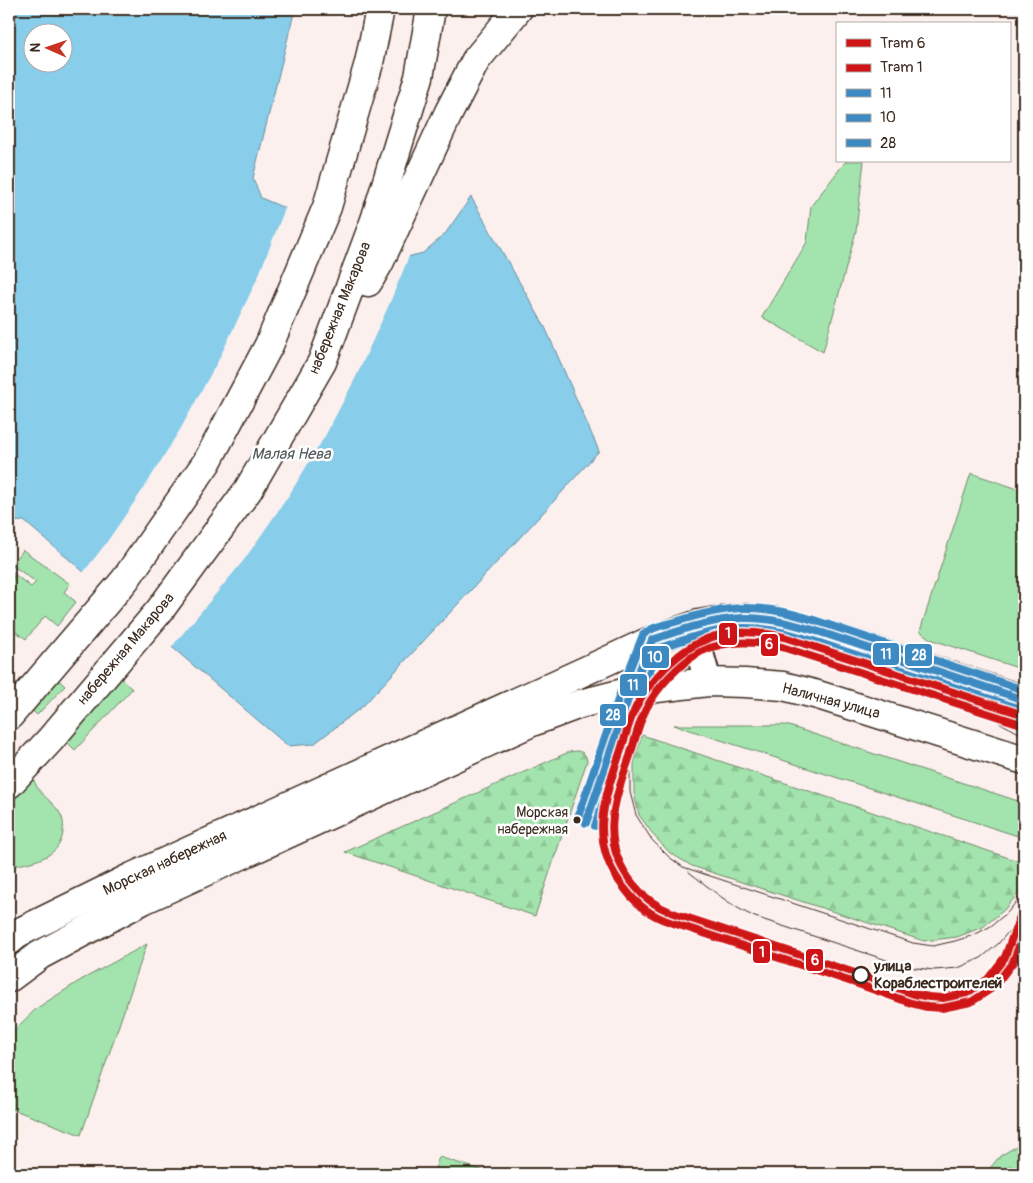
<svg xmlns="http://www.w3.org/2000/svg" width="1033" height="1183" font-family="Pangolin,sans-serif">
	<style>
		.green { fill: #a3e4ae; stroke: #6f8766 }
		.forest { fill: url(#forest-firs); stroke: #6f8766 }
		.water { fill: #88cde9; stroke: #698c98; fill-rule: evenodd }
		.pier { fill: #fcf0ef }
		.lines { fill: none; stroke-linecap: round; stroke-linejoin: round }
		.minor-casing { stroke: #3b2a1e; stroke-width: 30 }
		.secondary-casing { stroke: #3b2a1e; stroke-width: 31 }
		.minor { stroke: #fff; stroke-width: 26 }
		.secondary { stroke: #fff; stroke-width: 28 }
		.tram { stroke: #3b2a1e; stroke-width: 1 }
		.bus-1-casing { stroke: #fff; stroke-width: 11 }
		.bus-2-casing { stroke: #fff; stroke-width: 11 }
		.bus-3-casing { stroke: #fff; stroke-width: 11 }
		.bus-1 { stroke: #3d8ac2; stroke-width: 8 }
		.bus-2 { stroke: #3d8ac2; stroke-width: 8 }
		.bus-3 { stroke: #3d8ac2; stroke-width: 8 }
		.tram-1-casing { stroke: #fff; stroke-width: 11 }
		.tram-2-casing { stroke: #fff; stroke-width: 11 }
		.tram-1 { stroke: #ce1417; stroke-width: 8 }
		.tram-2 { stroke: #ce1417; stroke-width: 8 }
		.bus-dot { fill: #3b2a1e; stroke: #fff; stroke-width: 2 }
		.stop-dot { fill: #fff; stroke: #3b2a1e; stroke-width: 2.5 }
		.labels { text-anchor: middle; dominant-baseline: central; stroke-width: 5; stroke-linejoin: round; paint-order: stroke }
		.bus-label { font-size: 14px; fill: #3b2a1e; stroke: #fff; text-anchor: end }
		.street-label { font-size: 15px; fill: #3b2a1e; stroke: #fff }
		.stop-label { font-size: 15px; font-weight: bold; fill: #3b2a1e; stroke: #fff; text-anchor: start }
		.water-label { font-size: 16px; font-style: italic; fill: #525b5b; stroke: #fff }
		.line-badge { stroke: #fff; stroke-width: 2 }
		.badge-label { font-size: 14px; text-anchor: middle; font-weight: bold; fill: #fff }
	</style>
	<defs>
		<pattern id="forest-firs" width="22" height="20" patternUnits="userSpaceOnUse" patternTransform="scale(1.25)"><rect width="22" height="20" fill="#a3e4ae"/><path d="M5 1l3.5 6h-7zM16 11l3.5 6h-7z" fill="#8dc495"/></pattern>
	</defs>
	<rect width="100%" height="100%" fill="#fcf0ef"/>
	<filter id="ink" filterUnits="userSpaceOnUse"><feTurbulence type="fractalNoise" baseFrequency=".02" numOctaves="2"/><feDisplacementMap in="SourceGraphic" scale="10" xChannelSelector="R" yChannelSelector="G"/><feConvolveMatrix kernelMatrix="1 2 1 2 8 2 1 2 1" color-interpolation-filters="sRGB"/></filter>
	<g filter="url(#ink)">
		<!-- green -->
		<g class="green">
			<path d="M 846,161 L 864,161 L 856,231 L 823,352 L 762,317 L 807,242 L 811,206 Z"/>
			<path d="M 971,473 L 1024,491 L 1024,670 L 930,639 L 920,631 Z"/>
			<path d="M 23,550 L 70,584 L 64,592 L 76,602 L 57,626 L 45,616 L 26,639 L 9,627 L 9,610 L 13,605 L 9,602 L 9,595 L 13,589 L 9,586 L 9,584 L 14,577 L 9,573 L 9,570 L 31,587 L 36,582 L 12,565 Z"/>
			<path d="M 105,663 L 132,689 L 75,750 L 48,724 Z"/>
			<path d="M 42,664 L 65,686 L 37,715 L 14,694 Z"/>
			<path d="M 674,725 L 786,725 L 1024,803 L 1024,838 Z"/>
			<path d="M 9,765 L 30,767 C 32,774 34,782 38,789 C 45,798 55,804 61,815 C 64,821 64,830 62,837 C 56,860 29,862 9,867 Z"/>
			<path d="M 147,944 L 81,1135 L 9,1108 L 9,1035 L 37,1008 L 81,980 Z"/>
			<path d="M 439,1157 L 494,1174 L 433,1174 Z"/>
		</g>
		<!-- forest -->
		<g class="forest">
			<path d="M 642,735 L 1024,863 L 1024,887 L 1004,910 L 983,927 L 957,937 L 924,941 L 692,866 L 670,853 L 655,837 L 639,815 L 634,793 L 634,763 Z"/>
			<path d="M 577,751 C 584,752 586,755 587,761 L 535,916 L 345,852 L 569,752 Z"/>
			<path d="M 1024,1142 L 1024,1174 L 985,1174 L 1000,1156 Z"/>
		</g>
		<!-- water -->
		<path class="water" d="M 9,9 L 295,9 L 253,178 L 261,198 L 403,258 L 423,253 L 445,234 L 471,197 L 545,327 L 599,451 L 553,502 L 363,706 L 314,744 L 288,746 L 24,521 L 9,522 ZM 32,32 L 62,32 L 62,62 L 32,62 Z"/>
		<!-- pier -->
		<path class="pier" d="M 286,206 L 403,255 L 410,254 L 388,307 L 356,377 L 325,436 L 289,495 L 244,560 L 170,649 L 82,574 L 104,546 L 144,488 L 181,428 L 219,359 L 258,277 Z"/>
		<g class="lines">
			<defs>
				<path id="minor" d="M 699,624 L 700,653 L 708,682"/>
				<g id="secondary">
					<path d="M 368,282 L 379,263 L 449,112 L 476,60 L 518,9"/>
					<path d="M 9,716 L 125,580 L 207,462 L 269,345 L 327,207 L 369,63 L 380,9"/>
					<path d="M 9,784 L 50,740 L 160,610 L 248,490 L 322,362 L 375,220 L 419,77 L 431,9"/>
					<path d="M 9,941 L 20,932 L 132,877 L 609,660 L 652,640 L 699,624 L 722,620 L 745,618 L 776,621 L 814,631 L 1024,700"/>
					<path d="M 9,978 L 40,955 L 143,900 L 532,722 L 580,704 L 631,691 L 708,682 L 745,683 L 783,686 L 818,695 L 1024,760"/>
				</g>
			</defs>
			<!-- minor casing -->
			<use href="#minor" class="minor-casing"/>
			<!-- secondary casing -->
			<use href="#secondary" class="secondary-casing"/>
			<!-- minor -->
			<use href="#minor" class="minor"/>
			<!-- secondary -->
			<use href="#secondary" class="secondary"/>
			<!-- tram -->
			<g class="tram">
				<path d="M 974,709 L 1021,734 L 1024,738"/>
				<path d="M 633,747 L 630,766 L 630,792 L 636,815 L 652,840 L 669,857 L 683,867 L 913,943 L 933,946 L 955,941 L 974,935 L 991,926 L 1008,912 L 1024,892"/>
				<path d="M 689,872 C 710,888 730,906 755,917 L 908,967 L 934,970 L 958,968 L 981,958 L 998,944 L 1020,918"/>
			</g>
			<defs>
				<path id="bus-1" d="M 586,823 L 631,691 L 652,640 C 681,630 712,619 743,618 C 770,617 797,625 823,633 L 1024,700"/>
				<path id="bus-2" d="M 595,826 L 640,695 L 659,648 C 687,639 714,629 743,628 C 769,627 795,635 820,643 L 1021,709"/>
				<path id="bus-3" d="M 577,820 L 622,688 L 643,635 C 650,627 665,625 675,622 C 697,615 720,609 743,608 C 771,607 799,615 826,624 L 1024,690"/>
			</defs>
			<!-- bus-1 casing -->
			<use href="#bus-1" class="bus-1-casing"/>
			<!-- bus-2 casing -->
			<use href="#bus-2" class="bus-2-casing"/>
			<!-- bus-3 casing -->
			<use href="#bus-3" class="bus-3-casing"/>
			<!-- bus-1 -->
			<use href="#bus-1" class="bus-1"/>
			<!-- bus-2 -->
			<use href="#bus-2" class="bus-2"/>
			<!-- bus-3 -->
			<use href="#bus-3" class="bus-3"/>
			<defs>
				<path id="tram-1" d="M 1024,725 L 782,647 C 755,641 726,639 700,652 C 679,664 657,687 646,709 C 638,724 635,740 630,756 C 614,802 598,842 634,885 C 644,898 657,907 673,913 L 861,975 L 914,994 L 929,997 L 943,998 L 967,993 L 988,979 L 1005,957 L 1024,905"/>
				<path id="tram-2" d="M 1024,715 L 784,637 C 736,627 702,631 666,667 C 654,679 643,692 636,707 C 629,721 625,738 620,753 C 603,802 588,844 625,889 C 637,905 651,916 670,922 L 858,984 L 911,1003 L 927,1007 L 942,1008 L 971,1002 L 994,987 L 1013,962 L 1024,933"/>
			</defs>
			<!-- tram-1 casing -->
			<use href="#tram-1" class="tram-1-casing"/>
			<!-- tram-2 casing -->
			<use href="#tram-2" class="tram-2-casing"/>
			<!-- tram-1 -->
			<use href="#tram-1" class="tram-1"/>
			<!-- tram-2 -->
			<use href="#tram-2" class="tram-2"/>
		</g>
	</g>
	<!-- markers -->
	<circle class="bus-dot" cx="577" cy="820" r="4.5"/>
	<circle class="stop-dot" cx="861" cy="975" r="8"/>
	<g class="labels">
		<!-- bus labels -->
		<g class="bus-label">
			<text x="568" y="812">Морская<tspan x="568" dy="17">набережная</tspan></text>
		</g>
		<!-- street labels -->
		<g class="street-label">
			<text transform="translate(340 308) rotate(-68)">набережная Макарова</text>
			<text transform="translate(126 649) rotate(-50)">набережная Макарова</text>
			<text transform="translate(831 701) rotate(15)">Наличная улица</text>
			<text transform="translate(165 863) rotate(-25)">Морская набережная</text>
		</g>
		<!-- stop labels -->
		<g class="stop-label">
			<text x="874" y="966">улица<tspan x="874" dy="17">Кораблестроителей</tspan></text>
		</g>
		<!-- water labels -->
		<g class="water-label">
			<text x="291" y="454">Малая Нева</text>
		</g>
	</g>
	<g class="line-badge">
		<rect x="718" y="622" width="20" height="24" rx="5" fill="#ce1417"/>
		<rect x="760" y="633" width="19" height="24" rx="5" fill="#ce1417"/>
		<rect x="872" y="642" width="28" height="24" rx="5" fill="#3d8ac2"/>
		<rect x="904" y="643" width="29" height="24" rx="5" fill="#3d8ac2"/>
		<rect x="641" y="645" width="29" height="24" rx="5" fill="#3d8ac2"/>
		<rect x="619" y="673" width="29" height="24" rx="5" fill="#3d8ac2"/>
		<rect x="599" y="703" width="28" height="24" rx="5" fill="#3d8ac2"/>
		<rect x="752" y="940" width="19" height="24" rx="5" fill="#ce1417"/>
		<rect x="805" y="948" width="19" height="24" rx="5" fill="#ce1417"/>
	</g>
	<g class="badge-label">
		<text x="728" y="638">1</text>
		<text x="769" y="649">6</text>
		<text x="886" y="659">11</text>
		<text x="919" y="660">28</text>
		<text x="655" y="662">10</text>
		<text x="633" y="690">11</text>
		<text x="613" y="720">28</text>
		<text x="762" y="957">1</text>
		<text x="815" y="965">6</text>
	</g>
	<!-- margin -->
	<rect width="1033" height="1183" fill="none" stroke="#fff" stroke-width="30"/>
	<rect x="15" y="15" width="1003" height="1153" fill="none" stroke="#3b2a1e" stroke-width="2" filter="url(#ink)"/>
	<!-- legend -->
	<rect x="836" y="22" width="175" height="140" fill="#ffffff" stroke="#b1aaa5"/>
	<rect x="846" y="39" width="25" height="8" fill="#ce1417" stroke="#b1aaa5"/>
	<text x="880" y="48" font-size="15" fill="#3b2a1e">Tram 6</text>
	<rect x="846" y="64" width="25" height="8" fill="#ce1417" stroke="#b1aaa5"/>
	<text x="880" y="72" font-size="15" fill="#3b2a1e">Tram 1</text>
	<rect x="846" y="89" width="25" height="8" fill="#3d8ac2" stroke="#b1aaa5"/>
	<text x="880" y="98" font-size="15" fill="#3b2a1e">11</text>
	<rect x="846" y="114" width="25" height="8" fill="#3d8ac2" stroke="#b1aaa5"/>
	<text x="880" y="122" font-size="15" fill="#3b2a1e">10</text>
	<rect x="846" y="139" width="25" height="8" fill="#3d8ac2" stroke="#b1aaa5"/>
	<text x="880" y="148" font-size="15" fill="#3b2a1e">28</text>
	<!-- north arrow -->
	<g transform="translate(48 48) rotate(272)"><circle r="24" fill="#ffffff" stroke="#b1aaa5"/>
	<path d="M0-4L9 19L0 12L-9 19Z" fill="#c8321e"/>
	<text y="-8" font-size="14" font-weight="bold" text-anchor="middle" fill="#3b2a1e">N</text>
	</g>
</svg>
